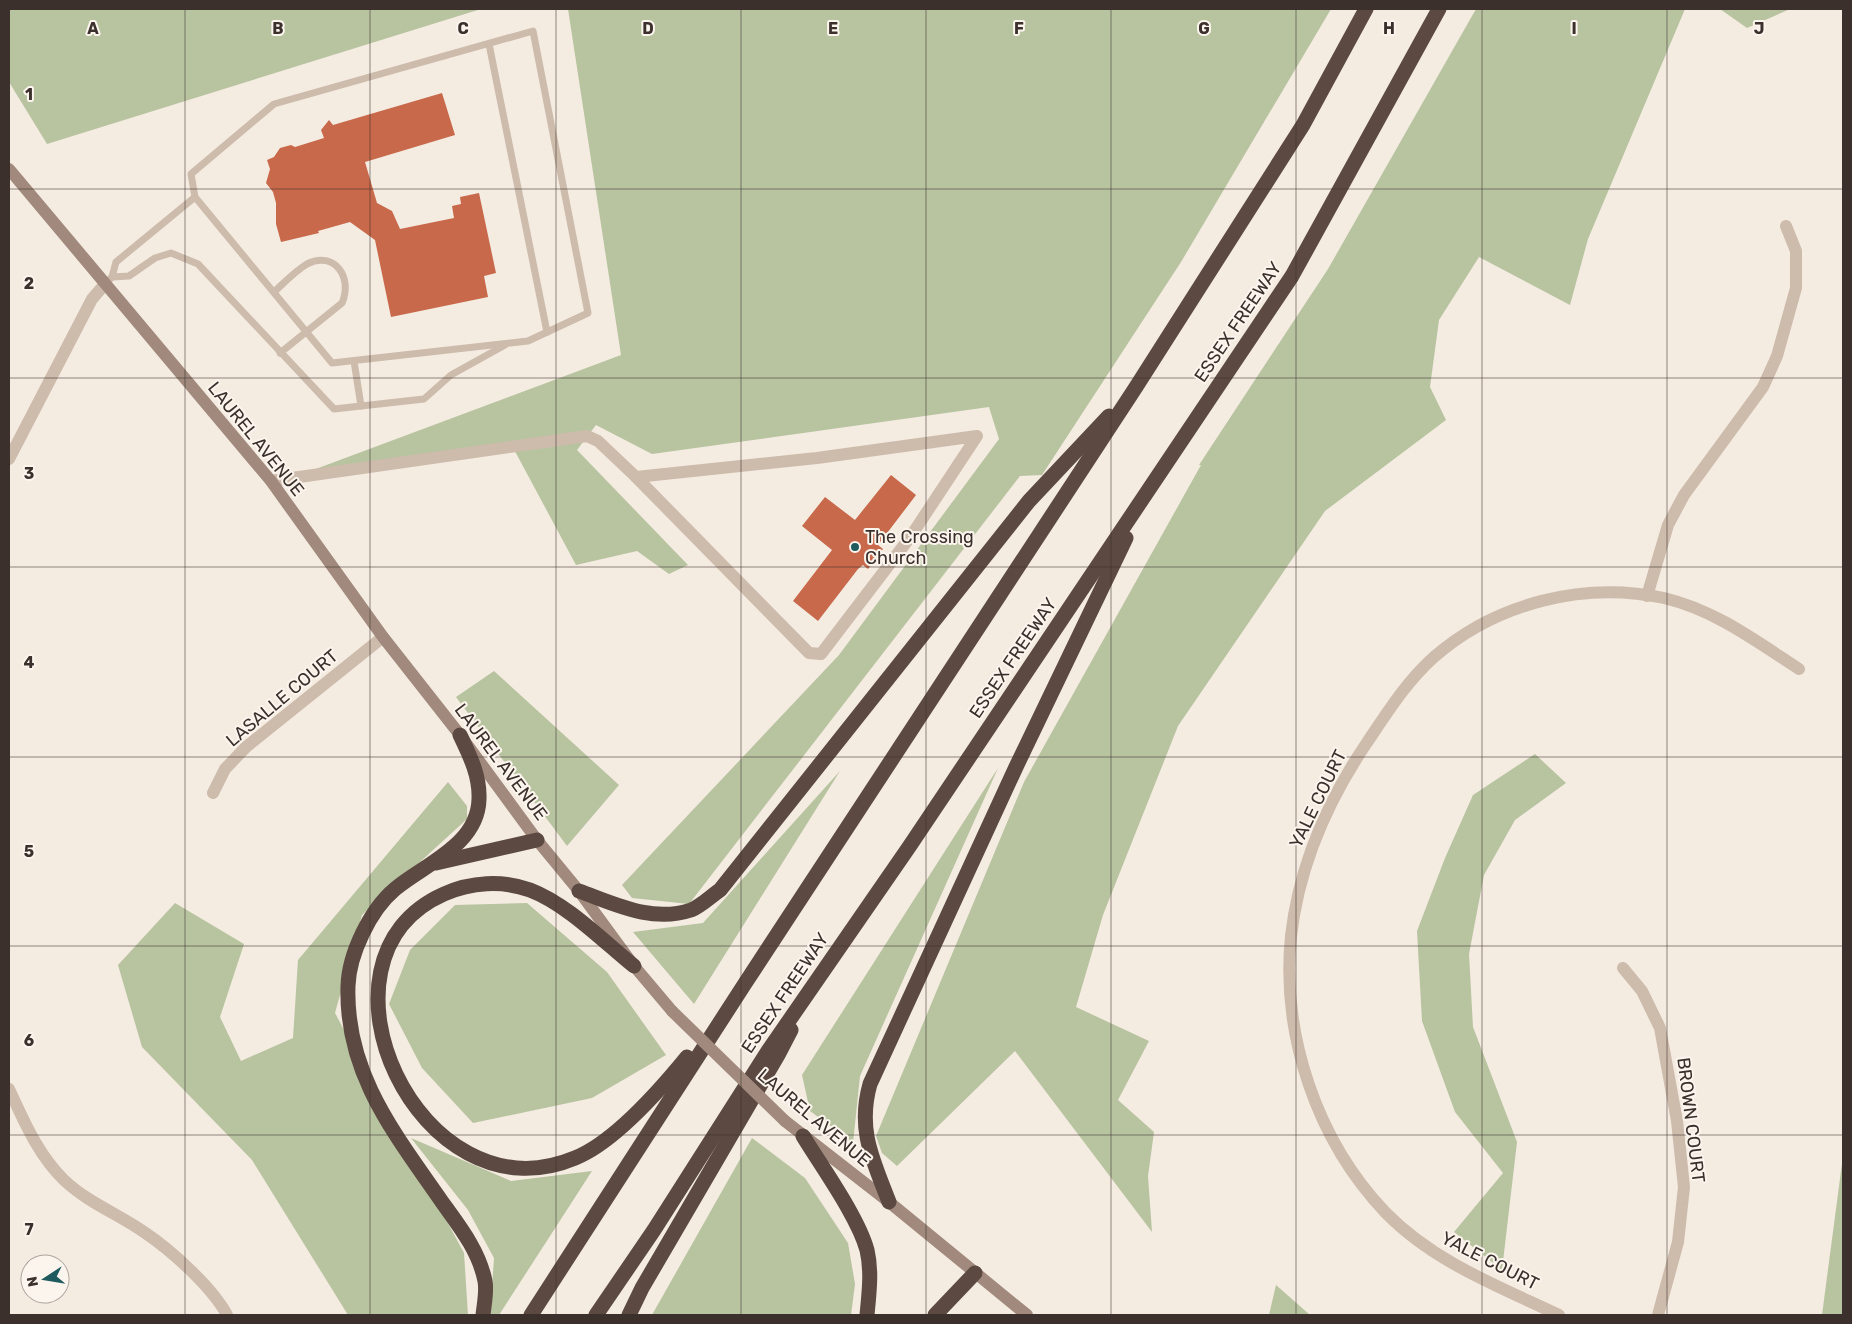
<svg xmlns="http://www.w3.org/2000/svg" width="1852" height="1324" font-family="Rubik,sans-serif">
	<style>
		.green { fill: #b8c4a0 }
		.building { fill: #c8694b }
		.lines { fill: none; stroke-linecap: round; stroke-linejoin: round }
		.service { stroke: #cdbbac; stroke-width: 7 }
		.minor { stroke: #cdbbac; stroke-width: 12 }
		.secondary { stroke: #a18a7d; stroke-width: 12 }
		.motorway { stroke: #5c4a42; stroke-width: 15 }
		.secondary-bridge { stroke: #a18a7d; stroke-width: 12 }
		.grid { fill: none; stroke: #3b302b; stroke-width: 1; stroke-opacity: 0.55 }
		.poi-dot { fill: #1f5a5e; stroke: #fbf5ee; stroke-width: 2 }
		.labels { text-anchor: middle; dominant-baseline: central; stroke-width: 4; stroke-linejoin: round; paint-order: stroke }
		.street-label { font-size: 18px; fill: #3b302b; stroke: #fbf5ee }
		.poi-label { font-size: 18px; fill: #3b302b; stroke: #fbf5ee; text-anchor: start }
		.grid-label { font-size: 16px; text-anchor: middle; font-weight: bold; fill: #3b302b; stroke: #fbf5ee; stroke-width: 4; stroke-linejoin: round; paint-order: stroke }
	</style>
	<rect width="100%" height="100%" fill="#f4ebe1"/>
	<!-- green -->
	<g class="green">
		<path d="M 9,9 L 481,9 L 47,144 L 9,82 Z"/>
		<path d="M 568,9 L 1331,9 L 1181,262 L 1042,475 L 1020,476 L 689,904 L 632,898 L 622,885 L 839,655 L 999,439 L 989,407 L 652,454 L 596,425 L 577,450 L 688,565 L 669,574 L 637,551 L 576,565 L 510,442 L 305,473 L 621,355 Z"/>
		<path d="M 1476,9 L 1685,9 L 1588,239 L 1570,305 L 1479,257 L 1439,320 L 1430,387 L 1446,420 L 1325,511 L 1178,726 L 1103,915 L 1076,1007 L 1149,1041 L 1118,1100 L 1154,1132 L 1148,1176 L 1152,1232 L 1015,1051 L 897,1166 L 882,1153 L 876,1136 L 1024,782 L 1201,465 L 1199,465 L 1328,269 Z"/>
		<path d="M 1720,9 L 1790,9 L 1747,28 Z"/>
		<path d="M 494,671 L 619,785 L 567,846 L 456,697 Z"/>
		<path d="M 1535,754 L 1566,783 L 1515,820 L 1484,875 L 1469,954 L 1473,1027 L 1517,1142 L 1502,1270 L 1454,1232 L 1503,1173 L 1455,1112 L 1422,1021 L 1417,931 L 1445,858 L 1473,795 Z"/>
		<path d="M 998,768 L 860,1076 L 853,1143 L 810,1111 L 802,1075 Z"/>
		<path d="M 840,771 L 694,1004 L 633,932 L 703,923 Z"/>
		<path d="M 448,782 L 467,806 L 467,819 L 362,915 L 335,1013 L 464,1253 L 468,1315 L 348,1315 L 252,1160 L 142,1047 L 118,965 L 175,903 L 244,944 L 220,1017 L 241,1061 L 293,1038 L 298,960 Z"/>
		<path d="M 527,903 L 607,972 L 666,1055 L 592,1098 L 473,1123 L 422,1068 L 389,1004 L 410,950 L 455,905 Z"/>
		<path d="M 411,1138 L 511,1181 L 592,1171 L 499,1315 L 490,1315 L 494,1258 L 468,1210 Z"/>
		<path d="M 752,1138 L 805,1178 L 848,1243 L 855,1284 L 851,1315 L 652,1315 Z"/>
		<path d="M 1843,1156 L 1843,1315 L 1822,1315 Z"/>
		<path d="M 1276,1285 L 1310,1315 L 1269,1315 Z"/>
	</g>
	<!-- building -->
	<g class="building">
		<path d="M 442,93 L 455,135 L 365,162 L 377,203 L 392,211 L 400,229 L 454,218 L 452,206 L 461,204 L 460,197 L 479,193 L 496,273 L 484,276 L 488,297 L 391,317 L 375,240 L 350,222 L 318,231 L 319,233 L 281,242 L 276,224 L 276,203 L 273,192 L 266,183 L 270,169 L 267,160 L 274,157 L 280,148 L 291,145 L 295,147 L 324,138 L 321,130 L 329,120 L 333,125 Z"/>
		<path d="M 891,475 L 916,495 L 878,545 L 883,549 L 868,569 L 863,565 L 858,569 L 818,621 L 793,601 L 832,550 L 802,526 L 825,497 L 855,520 Z"/>
	</g>
	<g class="lines">
		<!-- service -->
		<g class="service">
			<path d="M 533,31 L 588,313 L 528,341 L 332,363 L 195,197 L 191,174 L 274,104 Z"/>
			<path d="M 489,44 L 547,332"/>
			<path d="M 112,277 L 129,276 L 155,258 L 171,253 L 198,264 L 334,409 L 424,399 L 451,375 L 505,345"/>
			<path d="M 109,280 L 112,277 L 116,262 L 195,197"/>
			<path d="M 274,292 C 284,283 295,271 307,264 C 335,250 353,278 342,303 L 280,353"/>
			<path d="M 354,361 L 361,406"/>
		</g>
		<!-- minor -->
		<g class="minor">
			<path d="M 977,436 L 911,536 L 821,654 L 809,653 L 636,477 L 817,458 Z"/>
			<path d="M 9,459 L 92,299 L 105,284"/>
			<path d="M 271,481 L 587,436 L 598,441 L 636,477"/>
			<path d="M 1647,596 L 1668,525 L 1684,495 L 1763,387 L 1777,356 L 1796,288 L 1796,251 L 1786,226"/>
			<path d="M 213,793 L 225,769 L 246,747 L 383,637"/>
			<path d="M 1623,968 L 1642,991 L 1660,1028 L 1677,1121 L 1684,1187 L 1678,1242 L 1658,1315"/>
			<path d="M 9,1089 C 24,1121 38,1155 64,1180 C 87,1202 118,1214 144,1232 C 171,1250 212,1287 227,1315"/>
			<path d="M 1559,1315 C 1498,1286 1434,1262 1386,1213 C 1317,1141 1281,1035 1291,936 C 1299,866 1327,802 1366,744 C 1387,713 1406,682 1434,657 C 1496,603 1583,581 1664,598 C 1715,610 1756,641 1799,669"/>
		</g>
		<!-- secondary -->
		<g class="secondary">
			<path d="M 9,169 L 271,481 L 383,637 L 460,735 L 537,840 L 579,891 L 634,966 L 672,1011"/>
			<path d="M 785,1121 L 889,1202 L 1027,1315"/>
		</g>
		<!-- motorway -->
		<g class="motorway">
			<path d="M 460,735 C 470,756 480,776 479,799 C 478,845 425,864 395,889 C 370,910 349,954 348,986 C 345,1073 395,1134 442,1202 C 460,1227 479,1251 485,1281 C 487,1292 484,1305 483,1315"/>
			<path d="M 436,863 L 537,840"/>
			<path d="M 579,891 C 615,904 652,923 691,910 C 701,906 711,896 720,890 L 1029,501 L 1109,416"/>
			<path d="M 634,966 C 603,941 567,904 530,890 C 502,880 471,882 444,894 C 297,959 420,1223 575,1158 C 615,1142 660,1090 687,1057"/>
			<path d="M 803,1136 C 822,1167 858,1217 867,1250 C 872,1271 869,1294 867,1315"/>
			<path d="M 889,1202 C 873,1160 857,1130 870,1084 L 1016,767 L 1126,538"/>
			<path d="M 531,1315 L 744,985 L 1136,387 L 1303,125 L 1366,9"/>
			<path d="M 596,1315 L 654,1230 L 768,1051 L 909,847 L 1292,276 L 1439,9"/>
			<path d="M 629,1315 L 642,1288 L 778,1055 L 791,1030"/>
			<path d="M 935,1315 L 975,1273"/>
		</g>
		<!-- secondary-bridge -->
		<path class="secondary-bridge" d="M 672,1011 L 785,1121"/>
	</g>
	<!-- grid -->
	<path class="grid" d="M 185,9 L 185,1315M 370,9 L 370,1315M 556,9 L 556,1315M 741,9 L 741,1315M 926,9 L 926,1315M 1111,9 L 1111,1315M 1296,9 L 1296,1315M 1482,9 L 1482,1315M 1667,9 L 1667,1315M 9,189 L 1843,189M 9,378 L 1843,378M 9,567 L 1843,567M 9,757 L 1843,757M 9,946 L 1843,946M 9,1135 L 1843,1135"/>
	<!-- markers -->
	<circle class="poi-dot" cx="855" cy="547" r="5"/>
	<g class="labels">
		<!-- street labels -->
		<g class="street-label">
			<text transform="translate(1238 322) rotate(-56)">ESSEX FREEWAY</text>
			<text transform="translate(256 439) rotate(51)">LAUREL AVENUE</text>
			<text transform="translate(1013 658) rotate(-56)">ESSEX FREEWAY</text>
			<text transform="translate(282 698) rotate(-40)">LASALLE COURT</text>
			<text transform="translate(501 762) rotate(53)">LAUREL AVENUE</text>
			<text transform="translate(1318 799) rotate(-64)">YALE COURT</text>
			<text transform="translate(785 993) rotate(-56)">ESSEX FREEWAY</text>
			<text transform="translate(814 1118) rotate(40)">LAUREL AVENUE</text>
			<text transform="translate(1691 1120) rotate(83)">BROWN COURT</text>
			<text transform="translate(1490 1261) rotate(27)">YALE COURT</text>
		</g>
		<!-- poi labels -->
		<g class="poi-label">
			<text x="865" y="537">The Crossing<tspan x="865" dy="21">Church</tspan></text>
		</g>
	</g>
	<g class="grid-label">
		<text x="93" y="34">A</text>
		<text x="278" y="34">B</text>
		<text x="463" y="34">C</text>
		<text x="648" y="34">D</text>
		<text x="833" y="34">E</text>
		<text x="1019" y="34">F</text>
		<text x="1204" y="34">G</text>
		<text x="1389" y="34">H</text>
		<text x="1574" y="34">I</text>
		<text x="1759" y="34">J</text>
		<text x="29" y="100">1</text>
		<text x="29" y="289">2</text>
		<text x="29" y="479">3</text>
		<text x="29" y="668">4</text>
		<text x="29" y="857">5</text>
		<text x="29" y="1046">6</text>
		<text x="29" y="1235">7</text>
	</g>
	<!-- border -->
	<rect width="1852" height="1324" fill="none" stroke="#3b302b" stroke-width="20"/>
	<!-- north arrow -->
	<g transform="translate(45 1279) rotate(258)"><circle r="24" fill="#fbf5ee" stroke="#aea6a0"/>
	<path d="M0-4L9 19L0 12L-9 19Z" fill="#1f5a5e"/>
	<text y="-8" font-size="14" font-weight="bold" text-anchor="middle" fill="#3b302b">N</text>
	</g>
</svg>
